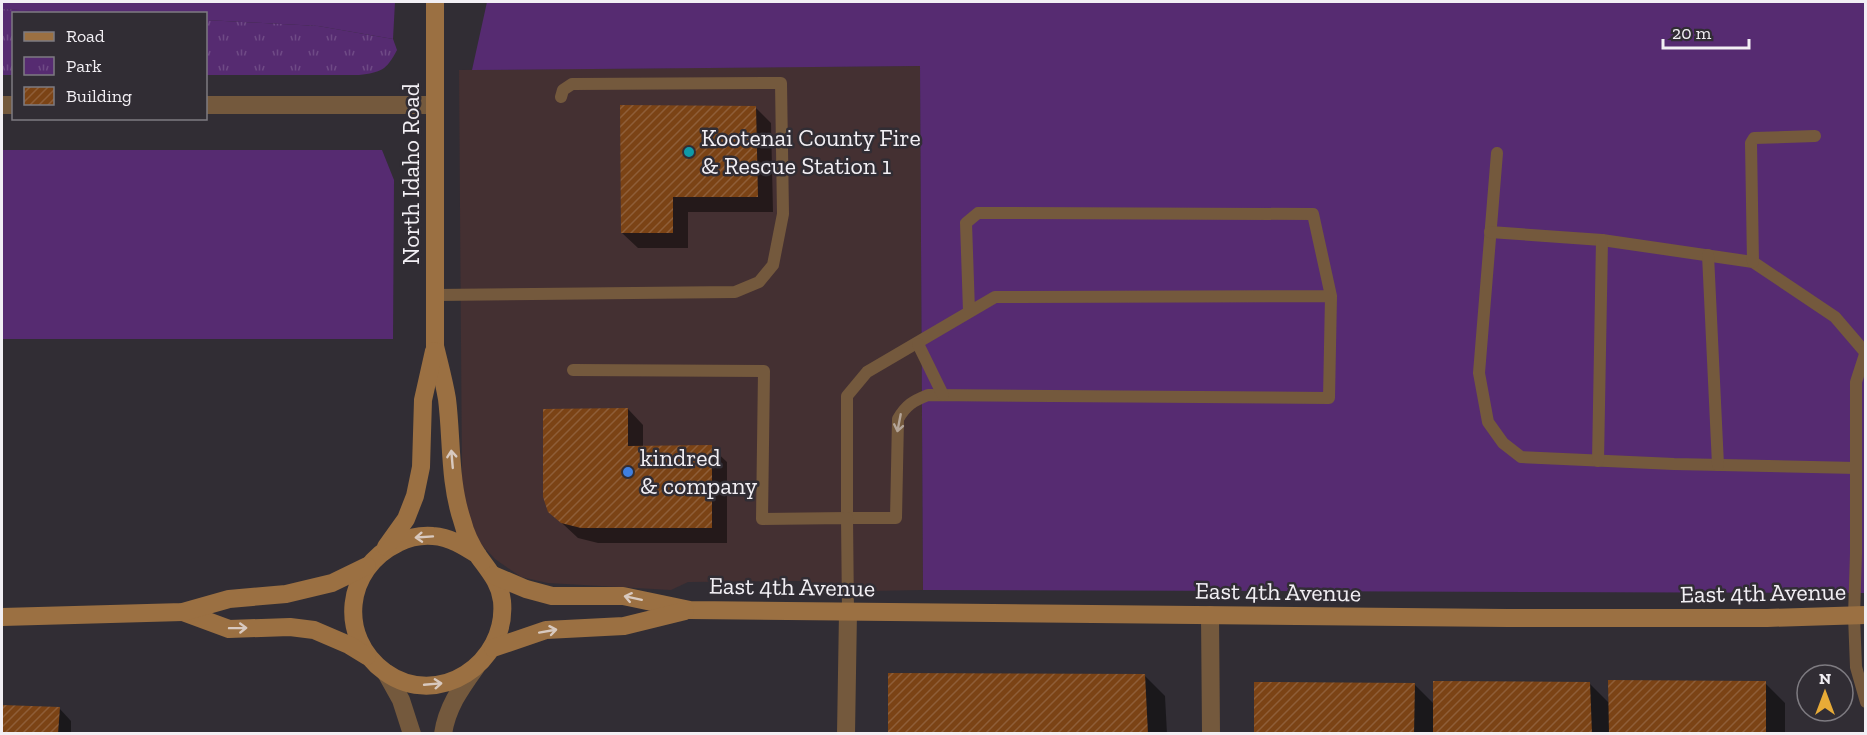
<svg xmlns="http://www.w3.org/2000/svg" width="1867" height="735" font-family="'Zilla Slab',serif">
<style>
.commercial{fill:#443032}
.grass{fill:#562b71}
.park{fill:url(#park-tufts)}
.shadow{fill:#0007}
.building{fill:url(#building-hatch)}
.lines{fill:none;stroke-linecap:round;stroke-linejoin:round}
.lane{stroke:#74593d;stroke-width:12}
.street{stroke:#74593d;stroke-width:18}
.secondary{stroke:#9b7042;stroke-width:18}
.oneway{stroke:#b3a498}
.oneway2{stroke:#d8c9bf}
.culture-dot{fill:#0f9aa8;stroke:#312d34;stroke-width:2}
.shop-dot{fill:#3f7fe0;stroke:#312d34;stroke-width:2}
.labels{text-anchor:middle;stroke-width:5;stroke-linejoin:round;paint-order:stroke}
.poi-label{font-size:24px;fill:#f2eff4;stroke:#312d34;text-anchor:start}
.street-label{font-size:24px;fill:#f2eff4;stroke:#312d34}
</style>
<defs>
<pattern id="park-tufts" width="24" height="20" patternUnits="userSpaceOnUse" patternTransform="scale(1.5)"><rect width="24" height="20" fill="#562b71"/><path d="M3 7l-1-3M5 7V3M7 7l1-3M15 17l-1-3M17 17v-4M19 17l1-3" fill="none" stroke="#6f4a86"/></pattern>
<pattern id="building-hatch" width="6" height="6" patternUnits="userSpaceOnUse" patternTransform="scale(1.5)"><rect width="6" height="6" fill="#7b4315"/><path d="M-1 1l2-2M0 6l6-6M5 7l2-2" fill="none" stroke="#8e5e38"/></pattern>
</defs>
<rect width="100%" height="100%" fill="#312d34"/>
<!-- commercial -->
<path class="commercial" d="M920,66l3,524 -106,2 -16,-11 -113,1 -17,8 -123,-7 -27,-6 -26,-18 -19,-20 -11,-23 -3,-38 -3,-408z"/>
<!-- grass -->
<g class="grass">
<path d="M2,2h393l-2,37 -75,-13 -112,-6v-6h-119l-85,-5z"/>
<path d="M487,2h1378v591l-942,-3 -3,-524 -448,4z"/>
<path d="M2,150h380l12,30 -1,159h-391z"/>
</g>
<!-- park -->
<g class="park">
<path d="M2,9l85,4 -73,1 -1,61h-11z"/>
<path d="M206,20l112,6 75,13 4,11c-11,21 -16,22 -38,25h-153z"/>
</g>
<!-- shadow -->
<g class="shadow">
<path d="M755,107l16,16 2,89h-85v36h-50l-16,-15z"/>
<path d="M628,409l15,16v23l68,-1 16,15v81h-129l-20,-5 -29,-27z"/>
<path d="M1145,676l20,20 2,38h-277z"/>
<path d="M1765,683l20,20v31h-530l159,-50 20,20 156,-20 20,20z"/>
<path d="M2,706l57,2 12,13v13h-69z"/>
</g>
<!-- building -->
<g class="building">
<path d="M620,105l136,1 2,91h-85v36h-52z"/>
<path d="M628,408v38l84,-1v83h-131l-20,-5 -13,-11 -5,-15v-88z"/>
<path d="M888,673l257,1 3,60h-260z"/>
<path d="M1608,680l158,1v53h-157z"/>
<path d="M1433,681l157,1 2,52h-159z"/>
<path d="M1254,682l161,1 -1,51h-160z"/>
<path d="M2,705l58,2 -2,27h-56z"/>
</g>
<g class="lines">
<!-- lane -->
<g class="lane">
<path d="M1497,153l-18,220 9,49 15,21 18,14 153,7 182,4"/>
<path d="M1490,232l112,8 151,22 82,55 30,35"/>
<path d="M1708,255l10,210"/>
<path d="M1753,262l-2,-119 3,-5 61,-2"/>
<path d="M435,295l300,-3 24,-10 14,-17 10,-51 -2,-131 -209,1 -9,6 -2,7"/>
<path d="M969,311l-3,-88 12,-10 335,1 18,82 -336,1 -128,75 -20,24v122h49l2,-99c8,-14 15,-18 30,-24l401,3 2,-102"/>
<path d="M918,344l25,51"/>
<path d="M1866,351l-10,31v171l-2,63 2,51 10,35"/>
<path d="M573,370l191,1 -2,148 85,-1 1,94"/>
<path d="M1598,461l4,-221"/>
</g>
<!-- street -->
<g class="street">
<path d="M2,105h12"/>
<path d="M206,105h229"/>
<path d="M1210,615l1,119"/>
<path d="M386,673l15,27 11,34"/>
<path d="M443,734c4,-27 18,-46 33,-67"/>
<path d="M846,734l2,-122"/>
</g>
<!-- secondary -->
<g class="secondary">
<path d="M435,2v344c4,17 9,35 12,53 5,40 2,82 15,121 3,12 10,27 17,37 10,14 21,26 23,44 6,62 -64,109 -117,71 -48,-35 -40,-104 13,-129 10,-5 23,-8 35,-7 17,1 31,10 45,19"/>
<path d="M386,547l20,-28 9,-23 6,-29 2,-67 11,-49"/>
<path d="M493,575l33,14 26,7h71l67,14 817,8h260l99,-3"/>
<path d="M183,612l46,17 61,-2 24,3 35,15 18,11"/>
<path d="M2,617l181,-5 46,-13 57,-5 46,-11 35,-17"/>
<path d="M493,648l53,-18 78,-4 61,-15"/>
</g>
</g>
<!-- one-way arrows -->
<defs><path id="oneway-shaft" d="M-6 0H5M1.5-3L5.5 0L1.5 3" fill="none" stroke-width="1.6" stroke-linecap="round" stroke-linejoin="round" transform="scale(1.5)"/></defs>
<use class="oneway" href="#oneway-shaft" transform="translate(899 423) rotate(101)"/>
<g class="oneway2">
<use href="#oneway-shaft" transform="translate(452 459) rotate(-95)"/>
<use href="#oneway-shaft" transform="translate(424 537) rotate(176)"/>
<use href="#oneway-shaft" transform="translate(633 598) rotate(-168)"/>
<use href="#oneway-shaft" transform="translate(238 628) rotate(-1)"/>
<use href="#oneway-shaft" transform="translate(548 631) rotate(-10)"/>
<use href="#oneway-shaft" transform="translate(433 684) rotate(-5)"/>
</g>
<!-- markers -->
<circle class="culture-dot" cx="689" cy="152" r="6"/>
<circle class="shop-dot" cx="628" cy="472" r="6"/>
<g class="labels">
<!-- poi labels -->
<g class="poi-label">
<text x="701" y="146">Kootenai County Fire<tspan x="701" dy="28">&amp; Rescue Station 1</tspan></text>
<text x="640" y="466">kindred<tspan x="640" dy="28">&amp; company</tspan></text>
</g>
<!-- street labels -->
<g class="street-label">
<text transform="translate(411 174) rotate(-90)" y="8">North Idaho Road</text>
<text transform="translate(792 587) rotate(1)" y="8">East 4th Avenue</text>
<text transform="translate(1278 592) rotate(1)" y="8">East 4th Avenue</text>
<text transform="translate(1763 593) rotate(-1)" y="8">East 4th Avenue</text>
</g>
</g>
<!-- border -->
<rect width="1867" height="735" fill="none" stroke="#f2eff4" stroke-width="6"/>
<!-- legend -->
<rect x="12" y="12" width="195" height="108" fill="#312d34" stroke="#7e7b81" stroke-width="1.5"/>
<rect x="24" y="32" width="30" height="9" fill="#9b7042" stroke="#7e7b81" stroke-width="1.5"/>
<text x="66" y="42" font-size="18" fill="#f2eff4">Road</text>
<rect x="24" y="57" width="30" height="18" fill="url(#park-tufts)" stroke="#7e7b81" stroke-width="1.5"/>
<text x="66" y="72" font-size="18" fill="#f2eff4">Park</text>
<rect x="24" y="87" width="30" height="18" fill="url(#building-hatch)" stroke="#7e7b81" stroke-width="1.5"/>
<text x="66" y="102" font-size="18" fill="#f2eff4">Building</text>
<!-- north arrow -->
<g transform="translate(1825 693)"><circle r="28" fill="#312d34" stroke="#7e7b81" stroke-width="1.5"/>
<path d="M0-4.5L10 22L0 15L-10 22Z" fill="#e8ab37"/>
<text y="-9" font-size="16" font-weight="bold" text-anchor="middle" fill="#f2eff4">N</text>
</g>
<!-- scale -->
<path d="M1663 39v9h86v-9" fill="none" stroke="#f2eff4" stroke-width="3"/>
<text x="1672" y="39" font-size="18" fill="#f2eff4" stroke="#312d34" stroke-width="4.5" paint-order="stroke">20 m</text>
</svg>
